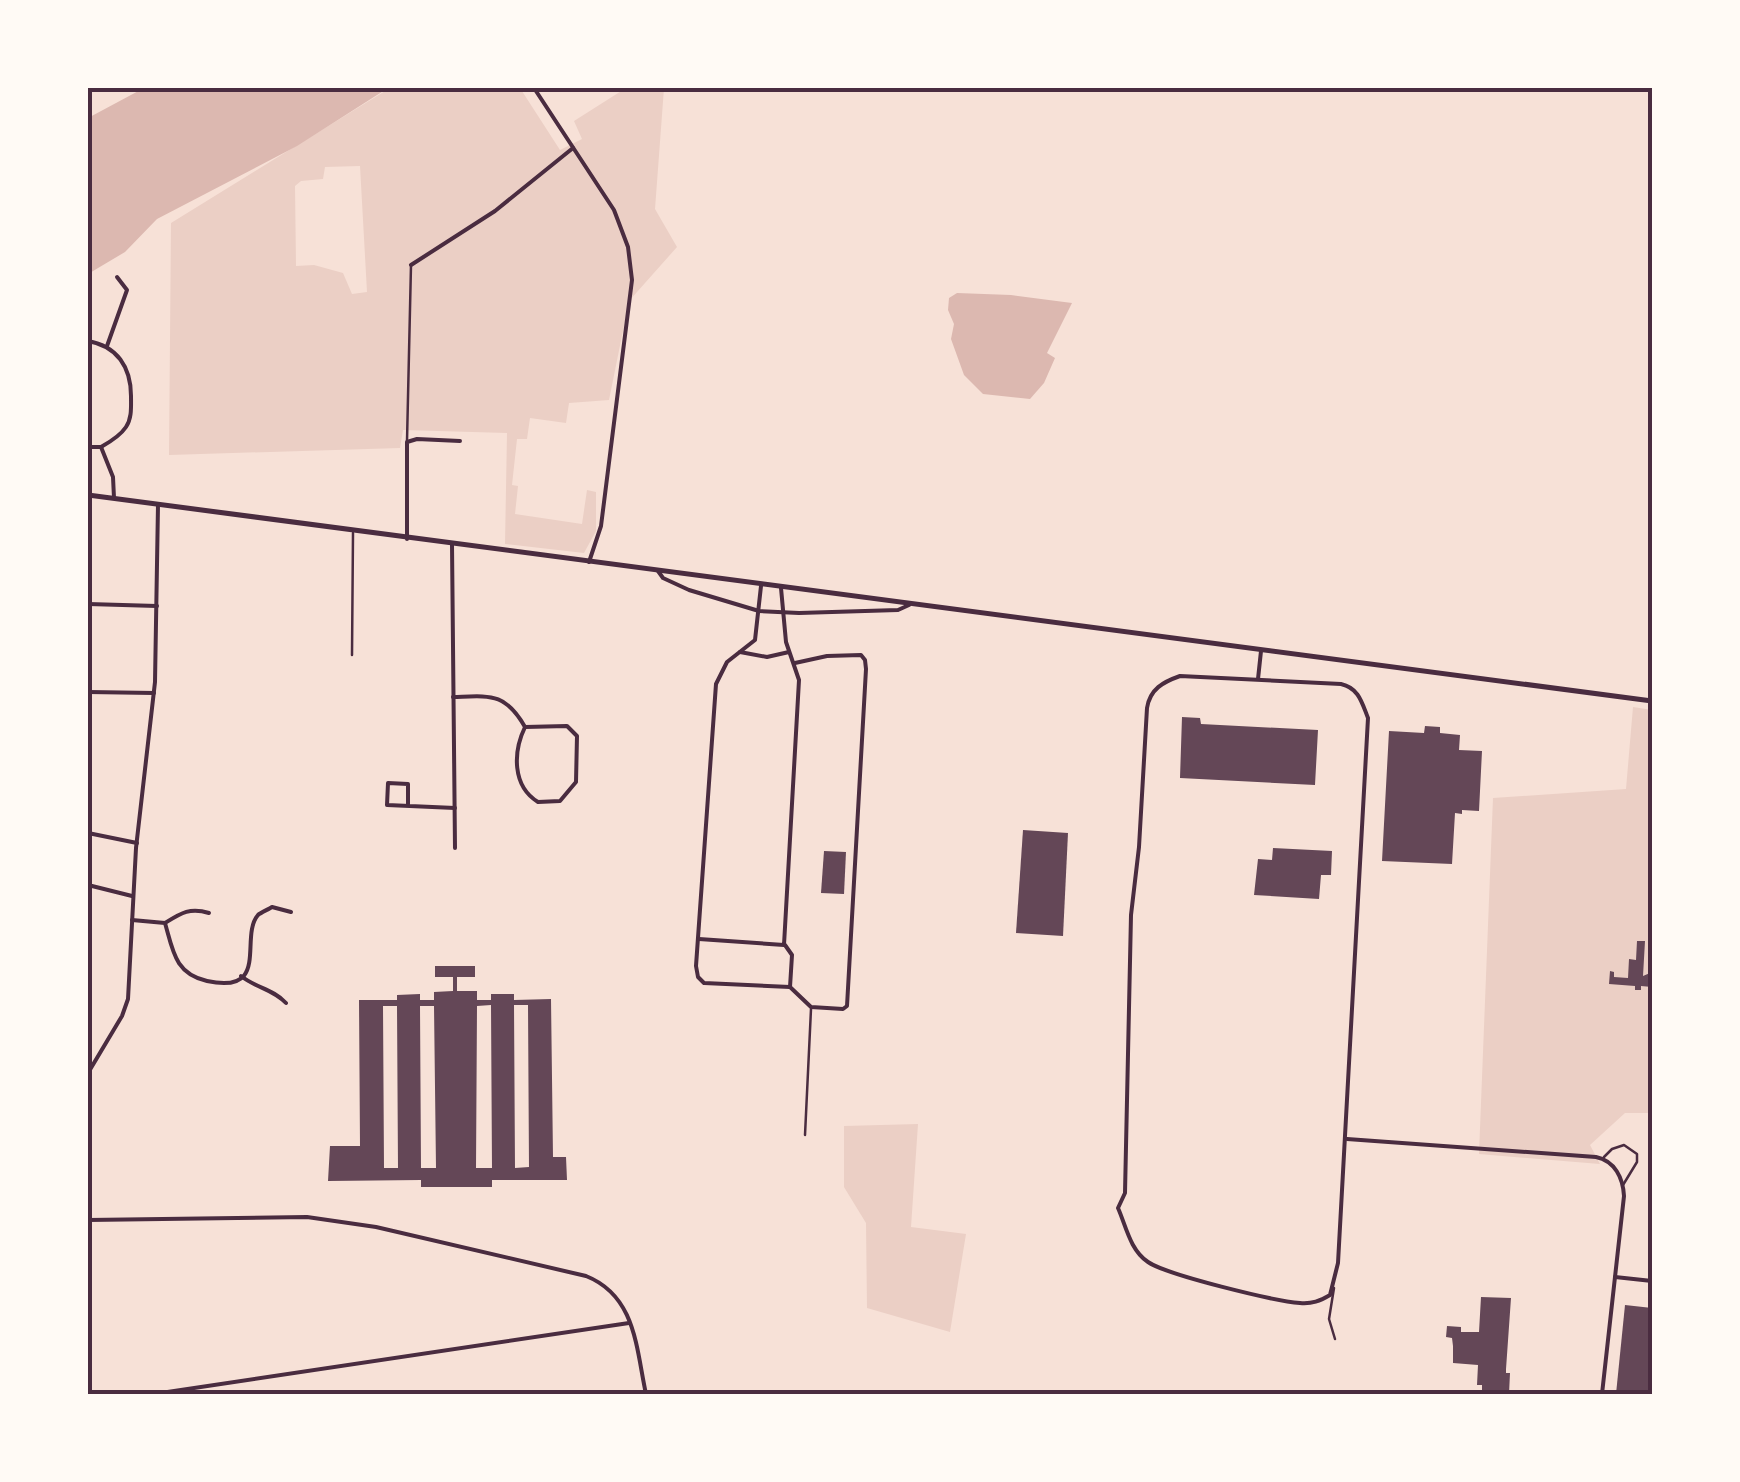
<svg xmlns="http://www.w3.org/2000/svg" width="1740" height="1482" font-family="'Public Sans',sans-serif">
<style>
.green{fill:#ebcfc5;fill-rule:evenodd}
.water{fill:#dcb8b0}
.building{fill:#644757;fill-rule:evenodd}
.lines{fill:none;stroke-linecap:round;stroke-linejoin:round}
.service{stroke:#4a2c40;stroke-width:2.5}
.minor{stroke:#4a2c40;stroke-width:4}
.secondary{stroke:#4a2c40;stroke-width:5}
.neatline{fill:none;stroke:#4a2c40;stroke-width:4}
</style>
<rect width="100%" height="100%" fill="#f7e1d7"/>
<!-- green -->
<g class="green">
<path d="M390,88h130l40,62 22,-11 -8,-18 52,-33h38l-9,121 22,38 -48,54 -20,99 -40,3 -3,20 -36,-5 -3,21h-10l-5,46 6,1 -3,28 67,10 5,-34 9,2v39l-12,22 -79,-9 2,-111 -104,-3 -3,18 -231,7 2,-232zM360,166l7,126 -15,2 -9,-21 -29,-8 -18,1 -1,-80 6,-5 22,-2 2,-12z"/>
<path d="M1633,707l19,3v403h-27l-35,32 10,19 -121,-10 14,-356 133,-9z"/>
<path d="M918,1124l-7,103 55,7 -16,98 -83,-24 -1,-85 -22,-36v-61z"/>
</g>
<!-- water -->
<g class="water">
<path d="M144,88h244l-91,58 -140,73 -32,33 -37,22v-156z"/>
<path d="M957,293l54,2 61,8 -25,50 8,5 -11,25 -14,16 -47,-5 -19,-19 -13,-36 3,-15 -6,-14 1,-12z"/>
</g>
<!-- building -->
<g class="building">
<path d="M1182,717l18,1 1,6 117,6 -3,55 -135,-7z"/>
<path d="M1425,726l15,1v6l20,2 -1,15 23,1 -3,60 -17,-1v4l-7,-1 -3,51 -70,-3 7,-130 35,2z"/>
<path d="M1023,830l45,3 -5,103 -47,-3z"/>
<path d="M1273,848l59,3 -1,24h-10l-2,24 -65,-4 4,-36 14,1z"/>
<path d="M824,851l22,1 -2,42 -23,-1z"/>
<path d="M1637,941h8l-2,35 7,-3 2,14 -11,-1v4h-6v-4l-26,-2 1,-13 4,1v5l14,1 1,-19 7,1z"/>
<path d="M435,966h40v11h-18v14h20v9h14v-6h23v6l37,-1 2,158h13l1,23h-75v7h-71v-7l-93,1 2,-35h30l-1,-146h38v-5l23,-1v6h14v-8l19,-1v-14h-18zM491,1005l1,163h-16l1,-162zM514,1005h14l1,162 -14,1zM383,1006h14l1,162h-14zM420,1006h14l2,162h-15z"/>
<path d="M1481,1297l30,1 -5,71v4h4l-1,21h-27v-9h-5l1,-20 -25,-2v-17l-1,-8 -6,-1 1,-11 14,1v5h18z"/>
<path d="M1625,1305l27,3v86h-36z"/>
</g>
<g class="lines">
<!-- service -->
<g class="service">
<path d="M407,441l4,-176"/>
<path d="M352,655l1,-122"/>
<path d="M805,1135l6,-126"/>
<path d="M1604,1157l8,-8 12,-4 13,9v8l-14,23"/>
<path d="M1334,1288l-5,31 6,20"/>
</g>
<!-- minor -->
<g class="minor">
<path d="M534,88l80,122 14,37 4,33 -31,246 -12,36"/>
<path d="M411,265l84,-54 78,-63"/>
<path d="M88,341c29,5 43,26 43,55 0,11 1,22 -5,31 -6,9 -16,15 -25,20h-13"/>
<path d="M107,346l20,-56 -10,-13"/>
<path d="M101,447l12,30 1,21"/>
<path d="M407,539v-97l10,-3 43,2"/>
<path d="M452,544l3,304"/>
<path d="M658,571l5,7 26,12 70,21 40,2 99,-3 11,-5"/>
<path d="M761,586l-6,54 -28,22 -11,22 -20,282 2,11 6,6 86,4"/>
<path d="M88,604l69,2"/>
<path d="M740,652l27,5 22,-5"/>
<path d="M1180,676l161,8c18,4 21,19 27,34l-30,545 -8,32c-10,6 -18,9 -30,8 -26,-2 -133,-28 -152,-41 -18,-12 -22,-36 -30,-54l7,-15 6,-278 8,-68 8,-139c3,-19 16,-26 33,-32z"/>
<path d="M1258,679l3,-28"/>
<path d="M88,692l66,1"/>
<path d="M453,697c37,-1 52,-5 72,30 -12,25 -13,59 13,75l22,-1 16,-19 1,-46 -10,-10 -42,1"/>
<path d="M408,806v-22l-20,-1 -1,22 68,3"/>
<path d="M88,833l49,10"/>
<path d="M88,885l44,11"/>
<path d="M132,920l33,3c8,28 10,51 42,58 64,14 32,-44 51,-66 2,-2 11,-6 14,-8l19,5"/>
<path d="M165,923c16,-10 25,-16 44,-10"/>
<path d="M699,939l85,6 15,-265 -13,-38 -5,-54"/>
<path d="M785,945l7,10 -2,32"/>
<path d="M241,976c15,12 32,13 45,27"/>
<path d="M790,987l21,20 32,2 4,-3 19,-337 -1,-9 -4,-5 -34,1 -32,7"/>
<path d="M88,1073l34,-57 6,-17 8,-151 19,-166 3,-177"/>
<path d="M1347,1139l249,18c19,4 27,21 28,39l-22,198"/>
<path d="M88,1220l219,-3 69,10 210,49c50,20 50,72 60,118"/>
<path d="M1615,1277l37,4"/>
<path d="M154,1394l475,-71"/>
</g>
<!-- secondary -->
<path class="secondary" d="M88,495l1564,206"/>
</g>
<!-- border -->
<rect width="1740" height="1482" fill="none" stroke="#fffaf5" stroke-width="180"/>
<rect x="90" y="90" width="1560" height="1302" class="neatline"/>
</svg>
